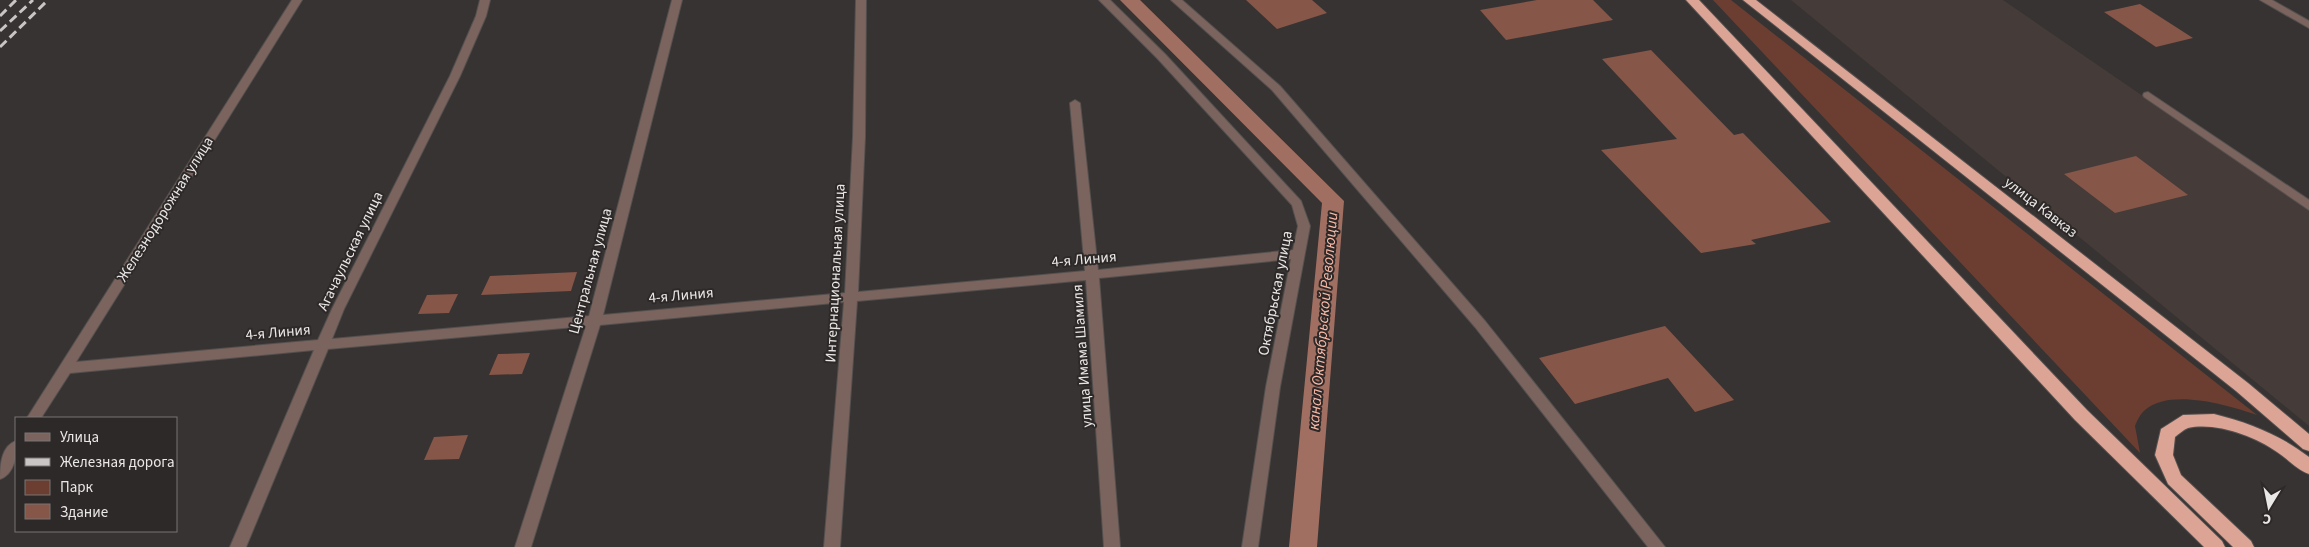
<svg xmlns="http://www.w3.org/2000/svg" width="2309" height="547" font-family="'Source Sans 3',sans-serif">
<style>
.built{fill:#453b38}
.green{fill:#6c3e31}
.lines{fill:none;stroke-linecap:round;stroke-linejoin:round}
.canal{fill:#a16f61;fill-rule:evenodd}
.building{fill:#865648}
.lane-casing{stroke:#54504f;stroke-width:2}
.street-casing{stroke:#54504f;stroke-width:2}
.highway-casing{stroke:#54504f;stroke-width:2}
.lane{fill:#7b645e;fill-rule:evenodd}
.street{fill:#7b645e;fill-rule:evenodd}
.highway{fill:#dba495;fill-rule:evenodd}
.rail{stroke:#c9c5c5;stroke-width:3;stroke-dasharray:9 4.5;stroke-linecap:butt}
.labels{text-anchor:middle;stroke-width:4;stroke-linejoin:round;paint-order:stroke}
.street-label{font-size:15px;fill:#eae7e7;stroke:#2d2928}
.water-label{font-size:16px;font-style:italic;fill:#fabaa8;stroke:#2d2928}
</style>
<rect width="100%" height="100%" fill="#373332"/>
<!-- built -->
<path class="built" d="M1791,0h212l306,210v216z"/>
<!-- green -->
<path class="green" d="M1713,0h18l526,415c-29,-10 -87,-27 -112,-5 -5,4 -8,11 -10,16l5,27z"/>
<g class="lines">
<!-- canal -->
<path class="canal" d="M1120,0h20l204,201 -27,346h-28l33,-344z"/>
</g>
<!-- building -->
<g class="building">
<path d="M1246,0h66l15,13 -50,16z"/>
<path d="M1537,0h56l20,20 -107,20 -26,-30z"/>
<path d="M2140,4l53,34 -37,9 -52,-35z"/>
<path d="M1651,50l83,85 9,-2 88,89 -80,18 5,4 -55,9 -100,-103 76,-11 -75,-80z"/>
<path d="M2136,156l52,39 -73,18 -51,-39z"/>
<path d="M577,272l-6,19 -90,4 9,-19z"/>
<path d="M458,294l-9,19 -31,1 9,-19z"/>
<path d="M1665,326l69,74 -39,12 -27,-34 -93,26 -36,-46z"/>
<path d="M530,353l-8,21 -33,1 9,-21z"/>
<path d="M468,435l-9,24 -35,1 10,-23z"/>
</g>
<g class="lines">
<defs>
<path id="lane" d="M1171,0h11l98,86 205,235 180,226h-17l-173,-220 -203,-237z"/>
<g id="street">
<path d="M292,0h10l-226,362 242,-22 14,-31 118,-233 26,-60 4,-16h10l-4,16 -26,60 -116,233 -12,30 257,-23 83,-316h10l-79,315 242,-22 8,-156 3,-137h10l-1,137 -7,155 227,-21 -15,-168 5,-3 5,3 18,167 195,-20 5,-24 -6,-21 -135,-147 -58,-58h11l55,54 136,147 9,25 -30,161 -22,160h-16l24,-160 25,-128 -192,19 21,269h-16l-18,-267 -229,21 -17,246h-16l20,-245 -244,23 -69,222h-16l71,-221 -258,23 -82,198h-16l84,-197 -244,23 -29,45h-14z"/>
<path d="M2260,0h12l37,21v7z"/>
<path d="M2148,92l161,108v10l-165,-113 -1,-2 1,-2z"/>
<path d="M16,441c1,13 -1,33 -16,38 0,-13 1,-33 16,-38z"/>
</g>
<g id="highway">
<path d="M1686,0h13l388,410 135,131 3,6h-21l-129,-127z"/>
<path d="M1743,0h13l492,383 61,51v17l-6,-2 -67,-58z"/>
<path d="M2214,414c36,9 66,21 95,43v17c-12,-4 -21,-15 -32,-22 -23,-16 -61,-30 -89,-24 -5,2 -9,6 -13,9l-2,18 8,20 70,66 3,6h-21l-65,-63 -13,-29 6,-26 22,-14z"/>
</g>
</defs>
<!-- lane casing -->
<use href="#lane" class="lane-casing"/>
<!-- street casing -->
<use href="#street" class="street-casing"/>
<!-- highway casing -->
<use href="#highway" class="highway-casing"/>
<!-- lane -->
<use href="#lane" class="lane"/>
<!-- street -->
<use href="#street" class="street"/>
<!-- highway -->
<use href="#highway" class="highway"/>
<!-- rail -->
<g class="rail">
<path d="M0,16l16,-16"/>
<path d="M0,31l33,-31"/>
<path d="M0,47l48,-47"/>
</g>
</g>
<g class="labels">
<!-- street labels -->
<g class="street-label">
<text transform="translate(2041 207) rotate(38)" y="5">улица Кавказ</text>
<text transform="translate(165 209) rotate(-58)" y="5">Железнодорожная улица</text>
<text transform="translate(350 251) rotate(-64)" y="5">Агачаульская улица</text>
<text transform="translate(1084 259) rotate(-5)" y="5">4-я Линия</text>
<text transform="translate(590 271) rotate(-75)" y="5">Центральная улица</text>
<text transform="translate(835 273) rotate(-87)" y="5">Интернациональная улица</text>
<text transform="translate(1275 293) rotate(-79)" y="5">Октябрьская улица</text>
<text transform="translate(681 295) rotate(-5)" y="5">4-я Линия</text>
<text transform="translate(278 332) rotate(-5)" y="5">4-я Линия</text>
<text transform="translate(1082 356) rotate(-94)" y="5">улица Имама Шамиля</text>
</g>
<!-- water labels -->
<g class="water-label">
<text transform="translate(1322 321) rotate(-85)" y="6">канал Октябрьской Революции</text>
</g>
</g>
<!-- legend -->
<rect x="15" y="417" width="162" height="115" fill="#2d2928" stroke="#797574"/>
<rect x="25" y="433" width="25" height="8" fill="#7b645e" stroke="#797574"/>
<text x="60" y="442" font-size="15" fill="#eae7e7">Улица</text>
<rect x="25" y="458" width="25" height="8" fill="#c9c5c5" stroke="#797574"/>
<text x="60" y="467" font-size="15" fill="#eae7e7">Железная дорога</text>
<rect x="25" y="480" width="25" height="15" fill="#6c3e31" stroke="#797574"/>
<text x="60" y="492" font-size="15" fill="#eae7e7">Парк</text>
<rect x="25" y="504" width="25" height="15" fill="#865648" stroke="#797574"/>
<text x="60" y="517" font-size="15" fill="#eae7e7">Здание</text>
<!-- north arrow -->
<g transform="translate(2269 507) rotate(190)" stroke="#2d2928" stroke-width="4" paint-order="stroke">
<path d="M0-4L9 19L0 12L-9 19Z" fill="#eae7e7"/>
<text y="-8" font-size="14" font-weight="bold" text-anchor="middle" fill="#eae7e7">С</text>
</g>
</svg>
